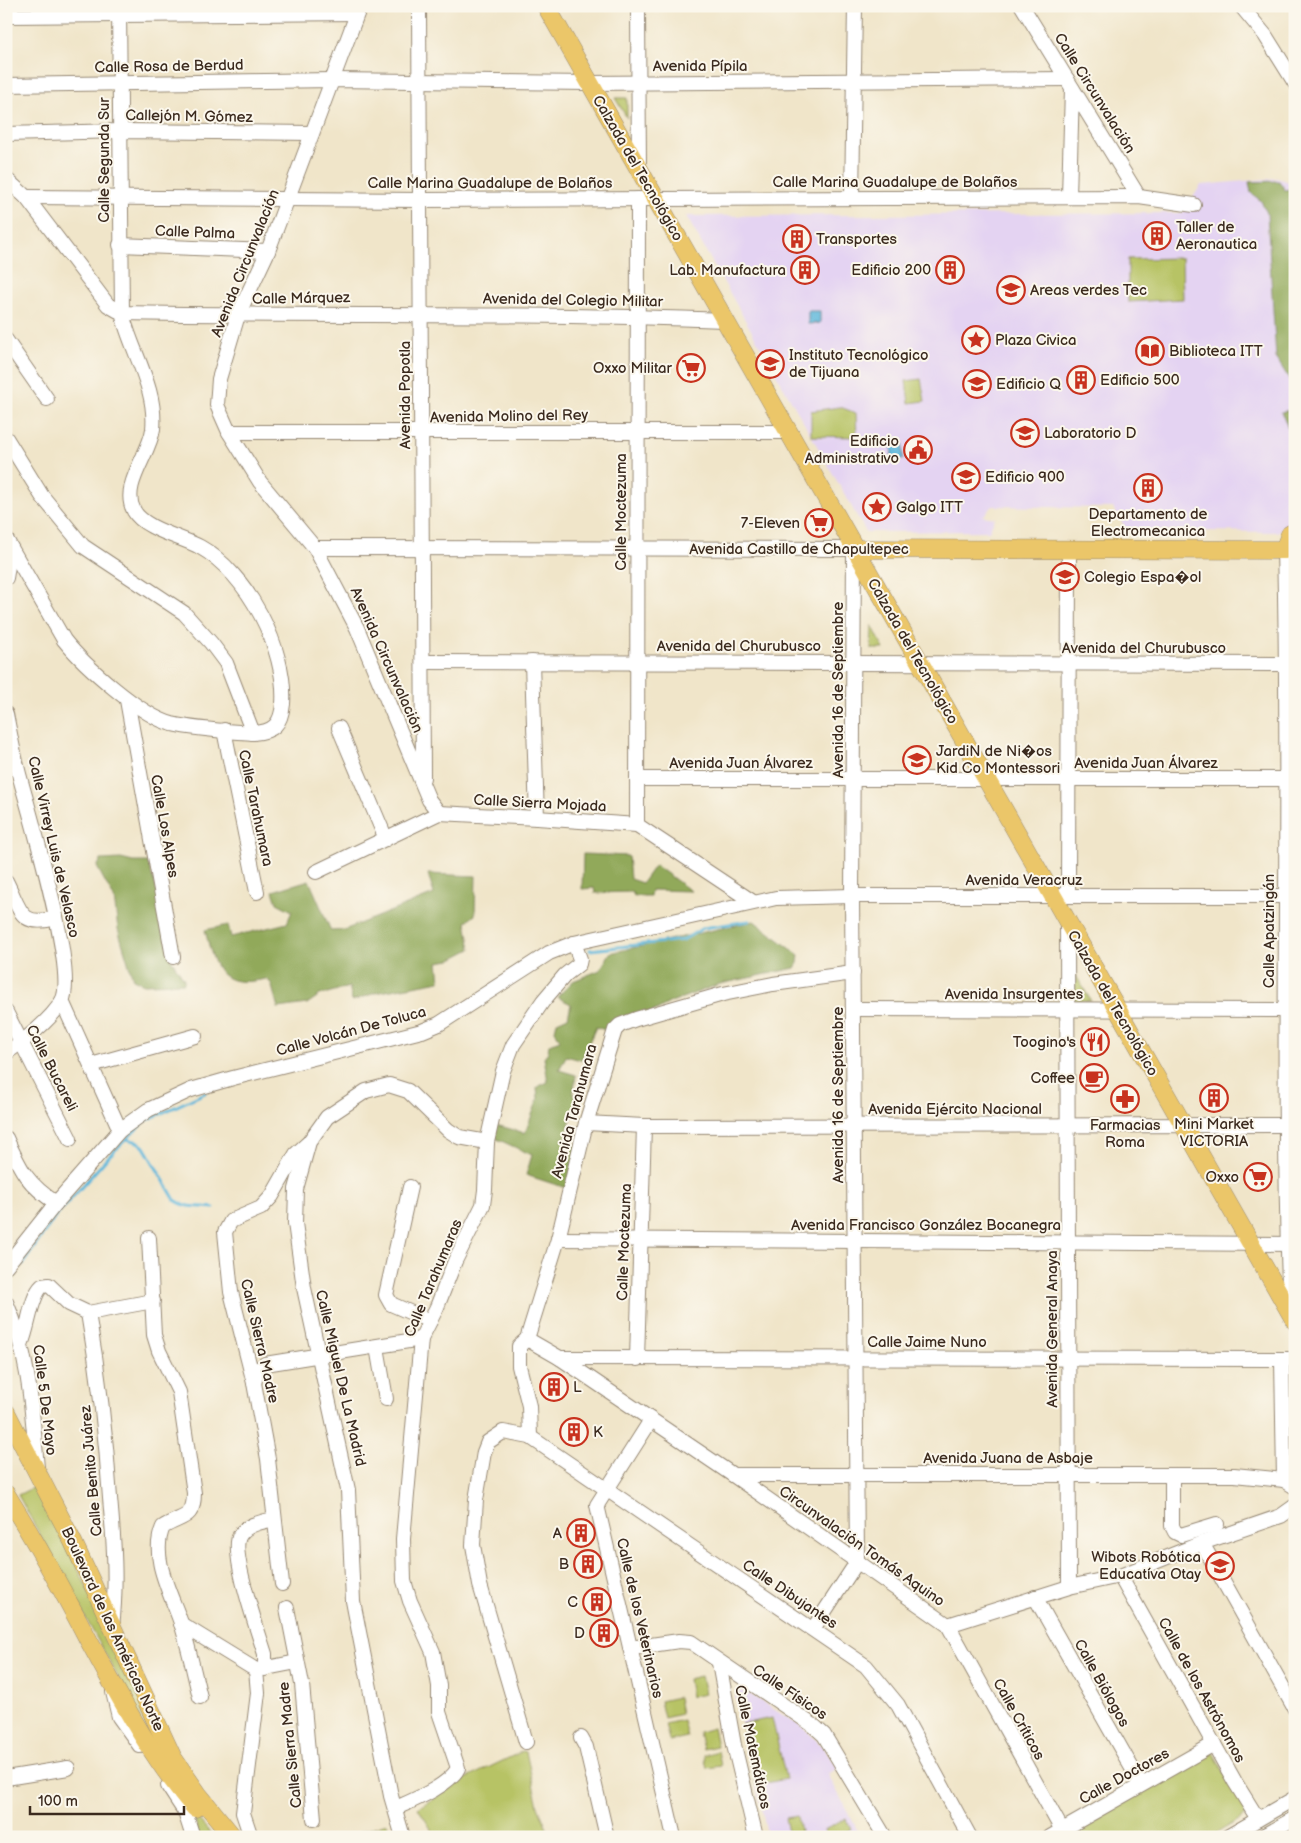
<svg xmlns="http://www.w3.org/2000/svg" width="1301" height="1843" font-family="'Balsamiq Sans',sans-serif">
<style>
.built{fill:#e4d3f2}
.green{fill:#b7c365;stroke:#797642}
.forest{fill:#91a95a;stroke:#666a3c}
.water{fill:#5fb8dc;stroke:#4d717d}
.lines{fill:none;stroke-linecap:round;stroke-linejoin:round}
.stream{stroke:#5fb8dc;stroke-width:3}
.minor-casing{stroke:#968874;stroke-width:16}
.major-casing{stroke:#968874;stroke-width:19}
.minor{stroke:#fff;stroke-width:14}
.major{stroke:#ebc669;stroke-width:18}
.labels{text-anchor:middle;stroke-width:4;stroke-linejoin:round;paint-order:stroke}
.street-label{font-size:15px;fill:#3b2a1e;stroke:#fbf7ec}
.poi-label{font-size:15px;fill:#3b2a1e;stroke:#fbf7ec;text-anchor:start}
</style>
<rect width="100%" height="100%" fill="#fbf7ec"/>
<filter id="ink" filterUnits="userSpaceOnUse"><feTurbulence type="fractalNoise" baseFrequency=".02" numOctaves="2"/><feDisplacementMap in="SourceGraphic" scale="10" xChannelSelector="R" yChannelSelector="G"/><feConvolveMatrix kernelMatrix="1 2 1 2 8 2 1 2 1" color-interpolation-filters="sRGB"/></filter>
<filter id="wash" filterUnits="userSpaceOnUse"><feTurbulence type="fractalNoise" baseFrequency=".0096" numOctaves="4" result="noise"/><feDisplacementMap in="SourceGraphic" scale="20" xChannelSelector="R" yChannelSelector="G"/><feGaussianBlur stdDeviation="1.12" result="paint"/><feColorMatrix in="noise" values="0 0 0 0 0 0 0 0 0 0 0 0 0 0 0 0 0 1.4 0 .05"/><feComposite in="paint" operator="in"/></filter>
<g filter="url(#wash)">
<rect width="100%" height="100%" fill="#f0e5c9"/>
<!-- built -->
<g class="built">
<path d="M1277,178l18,6v337l-18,11 -150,-2 -14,-22 -120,-2 -10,10 12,2 -6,13 -123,1 -180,-316 497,-3 18,-28z"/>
<path d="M739,1691h6l60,38 17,17 16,22 -10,6 33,63h-93l-33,-140z"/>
</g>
<!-- green -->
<g class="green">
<path d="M615,98h12v20z"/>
<path d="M1182,258l1,41 -55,3v-43z"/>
<path d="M921,379l4,22 -16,2 -3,-22z"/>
<path d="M840,407l16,6 1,24 -46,-1v-25z"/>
<path d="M872,625l12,24h-13z"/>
<path d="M1075,974l16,27 -17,-1z"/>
<path d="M38,1485l133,279 -25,-36 -128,-233z"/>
<path d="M701,1676l4,18 -14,3 -3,-18z"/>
<path d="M678,1697l3,17 -17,4 -4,-17z"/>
<path d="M772,1718l14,61 -30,6 -14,-61z"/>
<path d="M683,1720l4,17 -18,4 -4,-17z"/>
<path d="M713,1728l4,18 -14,3 -4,-17z"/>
<path d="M523,1751l3,1 12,54 12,29 6,2h-120l-18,-29 45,-28z"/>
<path d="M718,1751l3,15 -14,2 -3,-13z"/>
<path d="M1212,1751l37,63 -39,23h-146z"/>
<path d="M193,1813l21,24h-15z"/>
<path d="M797,1816l4,21h-12l-4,-19z"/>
<path d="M846,1819l5,10 -15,8h-8l-4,-7z"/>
<path d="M387,1823l4,14h-47z"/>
</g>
<!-- forest -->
<g class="forest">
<path d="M1279,181l6,9 10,-2v200l-19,-30 -9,-145 -6,-12 -10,-8 -2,-11z"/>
<path d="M1295,409v34l-14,-31z"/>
<path d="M583,854l45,2 2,23 12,4 13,-18 36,26 -40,-1 -1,6h-16l-2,-4 -37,1 -1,-5 -12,1z"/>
<path d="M121,859l12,3h15l12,40 11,57 13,20v4l-40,1 -11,-5 -15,-50 -4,-31 -17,-31 4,-7z"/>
<path d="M428,874l48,2 -1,39 -9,7 5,27 -21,11 -12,2 2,19 -65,12 -23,8 -3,-14 -29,8 -13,9 -29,4 -7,-25 -5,-4c-48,10 -51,-10 -61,-49l23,-5 3,12 56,-14 5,-12 -15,-8 -4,-12 36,-11 22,51 13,-1 90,-36z"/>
<path d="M754,921l45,34 -1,8 -3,5 -75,16 -49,18 -57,31 -18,-6 -15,33 -15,-4 -7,14 17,5 -3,21 5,2v12h-4l-10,30 13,6 -11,42 -40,-13 6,-20 -35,-16 -4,-6 3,-8 29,8 13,-34 -1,-12 11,-5 -4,-25 4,-5 1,-8 11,-4 -5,-10 2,-8 11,-5 3,-13 -14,-7 16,-16 27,-11 10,-17z"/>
</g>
<!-- water -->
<g class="water">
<path d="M808,311h12v12l-12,1z"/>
<path d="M891,442h12v18l-11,-1z"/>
</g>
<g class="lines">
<!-- stream -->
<g class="stream">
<path d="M590,950l93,-10 20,-12 46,-7"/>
<path d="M421,1038l16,-4 18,-13"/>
<path d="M127,1139l11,3 6,5 31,53c12,9 25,6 39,8"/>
<path d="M23,1264l32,-47 55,-62 35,-34 60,-28"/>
</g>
</g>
</g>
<g filter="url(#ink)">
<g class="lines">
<defs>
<g id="minor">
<path d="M360,6l-92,245 -30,64 -19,64 -2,26 12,27 31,50 55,66 42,80 72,172 10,13"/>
<path d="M419,6l4,772"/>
<path d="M638,6l1,164"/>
<path d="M1022,6l117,191"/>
<path d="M1241,6l24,29 30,48"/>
<path d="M6,16l351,-3"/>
<path d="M6,85l327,-5 256,3 478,-4"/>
<path d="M6,134l114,-3 192,2"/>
<path d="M6,179l20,18 82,108 14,8c201,4 402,-1 602,7"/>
<path d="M26,197l396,3 717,-3 55,8"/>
<path d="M1069,197l3,-109"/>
<path d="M852,198l3,-192"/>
<path d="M120,245l148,6"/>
<path d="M6,340l41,59"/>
<path d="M229,432h559"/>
<path d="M6,438l36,58 41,50 101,67 27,30 15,20 27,70"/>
<path d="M6,539l58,101c20,25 77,76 108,84 26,6 54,7 81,9 21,-1 28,-9 30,-29 4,-55 -36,-131 -83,-157 -19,-10 -56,-18 -66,-36 -14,-25 16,-57 19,-82 4,-41 -22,-78 -31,-116l-3,-307"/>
<path d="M315,548l539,1 -2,347 5,666 -44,67"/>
<path d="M6,578l5,-30"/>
<path d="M424,662l871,2"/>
<path d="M532,662l5,156"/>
<path d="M127,700l46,257"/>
<path d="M6,714c4,20 8,41 13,60 10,38 59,199 43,227 -10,18 -39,41 -56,52"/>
<path d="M339,728l47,111"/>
<path d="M224,730l33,162"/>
<path d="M637,779h657"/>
<path d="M637,825l1,-626"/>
<path d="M316,872l123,-59 98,5 100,7 116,77"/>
<path d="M6,881c15,29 13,47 50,37"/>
<path d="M1068,896l1,-345"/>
<path d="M1067,921l2,666"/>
<path d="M62,1001l58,129"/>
<path d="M854,1009l441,1"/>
<path d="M6,1012l64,127"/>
<path d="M91,1065l104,-29"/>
<path d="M586,1123l58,3 651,-1"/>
<path d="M6,1138c15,32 20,45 50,65"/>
<path d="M410,1187l-24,108 5,9 39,17"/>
<path d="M149,1238l5,97 5,16 20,41 15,101c0,27 -12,22 -31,34 -14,31 10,70 19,99 7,23 12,47 18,71"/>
<path d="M558,1239l737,5"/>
<path d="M6,1266l50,-63 64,-73 28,-20 43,-20 42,-12 189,-47 17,-7 110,-71 25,-10 202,-45 76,-2h443"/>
<path d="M6,1302c24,54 26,109 31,166"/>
<path d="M1290,1311c-10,-253 1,-507 -6,-761l11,1"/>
<path d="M88,1313c11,62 18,123 22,185 4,44 7,86 2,129"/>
<path d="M527,1339l33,19 173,117 215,150 114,205"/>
<path d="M22,1342c7,-17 9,-46 20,-56l7,-1 20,19 19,9 65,-12"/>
<path d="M377,1347l9,52"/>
<path d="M560,1358l735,1"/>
<path d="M637,1359l7,-233"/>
<path d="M1282,1359l2,121 11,7"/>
<path d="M254,1383l4,-13 7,-6 156,-25"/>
<path d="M651,1420l-54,85 77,332"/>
<path d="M530,1437l-1,-31 -10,-40v-20l8,-7 31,-100 28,-116 29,-93 5,-5 16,-6 87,-25 50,-10 80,-11"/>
<path d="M733,1475h501l50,5"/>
<path d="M1172,1475v51l3,6 6,3 36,-11"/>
<path d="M1202,1543l93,166"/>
<path d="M1120,1576l115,206 23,37"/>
<path d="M282,1584l-14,-125 -14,-76 -23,-91 -6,-60 6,-11 30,-13 11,-12 24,-42 11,-10"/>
<path d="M1035,1597l106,187"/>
<path d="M287,1608l15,76 12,135"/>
<path d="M181,1624l75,46 41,-8"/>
<path d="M948,1625l121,-38 51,-11 82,-33 79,-27 14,-10"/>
<path d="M630,1648l49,-7 12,1 123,84 10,9 61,102"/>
<path d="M719,1663l15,82 22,92"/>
<path d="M265,1669v-15c-6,-20 -36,-103 -25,-119 7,-11 22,-13 34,-16"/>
<path d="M113,1692l6,25 21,29"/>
<path d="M581,1738l5,9 21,90"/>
<path d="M526,1742l-46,-157 -7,-40 3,-45 8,-48 4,-10 15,-10 27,5 336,229 32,39 72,132"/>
<path d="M6,1778l62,-10"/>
<path d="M168,1786l17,26 8,25"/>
<path d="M396,1808c18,-8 54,-23 62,-40l-19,-56v-26l-6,-34 -23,-51 -6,-20 -1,-42 18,-200 16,-32 18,-46 28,-56 2,-15 2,-48 16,-71 10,-26 30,-44 22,-26 14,-11 1,-5 -6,-16"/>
<path d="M251,1837l-8,-24 15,-120 -2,-23"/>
<path d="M403,1837l-12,-41 -38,-195 -5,-111 -44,-202 -9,-65 1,-34 13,-47 18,-25 39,-26 23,-6 19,6 40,39 11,7 28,5"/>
<path d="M1050,1837l164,-93"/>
<path d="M1227,1837l68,-39"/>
<path d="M1261,1837l34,-19"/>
</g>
<g id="major">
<path d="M546,6l749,1315"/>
<path d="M854,549l430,1 6,-16 5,-2"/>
<path d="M6,1412l67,130 100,216 25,36 35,43"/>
<path d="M6,1494c30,48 57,97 83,147 32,58 62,117 106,167"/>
</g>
</defs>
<!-- minor casing -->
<use href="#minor" class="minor-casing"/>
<!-- major casing -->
<use href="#major" class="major-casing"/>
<!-- minor -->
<use href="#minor" class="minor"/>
<!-- major -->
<use href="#major" class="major"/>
</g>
</g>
<!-- icons -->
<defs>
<symbol id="building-ring" viewBox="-11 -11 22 22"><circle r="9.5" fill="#fbf7ec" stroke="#c8321e" stroke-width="1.5"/><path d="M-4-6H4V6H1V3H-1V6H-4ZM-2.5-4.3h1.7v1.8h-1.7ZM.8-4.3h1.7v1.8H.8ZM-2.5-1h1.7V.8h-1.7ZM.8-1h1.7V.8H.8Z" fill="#c8321e"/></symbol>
<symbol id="university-ring" viewBox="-11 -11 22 22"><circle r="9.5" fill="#fbf7ec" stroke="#c8321e" stroke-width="1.5"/><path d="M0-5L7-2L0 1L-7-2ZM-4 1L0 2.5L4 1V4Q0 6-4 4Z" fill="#c8321e"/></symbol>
<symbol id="sight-ring" viewBox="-11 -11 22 22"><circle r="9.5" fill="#fbf7ec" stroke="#c8321e" stroke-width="1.5"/><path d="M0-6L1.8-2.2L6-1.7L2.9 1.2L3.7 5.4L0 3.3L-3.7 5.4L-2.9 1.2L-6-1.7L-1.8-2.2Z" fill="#c8321e"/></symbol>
<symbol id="library-ring" viewBox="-11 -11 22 22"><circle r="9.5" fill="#fbf7ec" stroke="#c8321e" stroke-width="1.5"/><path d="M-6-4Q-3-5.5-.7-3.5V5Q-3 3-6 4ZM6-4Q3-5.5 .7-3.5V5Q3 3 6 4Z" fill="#c8321e"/></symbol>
<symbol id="supermarket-ring" viewBox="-11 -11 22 22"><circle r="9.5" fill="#fbf7ec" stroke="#c8321e" stroke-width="1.5"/><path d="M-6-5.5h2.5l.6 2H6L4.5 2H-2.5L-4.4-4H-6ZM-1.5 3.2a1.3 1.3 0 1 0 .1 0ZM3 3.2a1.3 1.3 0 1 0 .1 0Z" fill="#c8321e"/></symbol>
<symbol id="civic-ring" viewBox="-11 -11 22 22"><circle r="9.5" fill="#fbf7ec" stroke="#c8321e" stroke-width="1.5"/><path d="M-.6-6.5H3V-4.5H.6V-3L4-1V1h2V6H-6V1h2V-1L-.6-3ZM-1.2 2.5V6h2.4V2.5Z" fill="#c8321e"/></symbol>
<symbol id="school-ring" viewBox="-11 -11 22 22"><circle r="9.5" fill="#fbf7ec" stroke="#c8321e" stroke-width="1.5"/><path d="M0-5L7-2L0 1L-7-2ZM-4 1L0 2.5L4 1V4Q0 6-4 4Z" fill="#c8321e"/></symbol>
<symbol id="restaurant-ring" viewBox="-11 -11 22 22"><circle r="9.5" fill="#fbf7ec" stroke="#c8321e" stroke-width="1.5"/><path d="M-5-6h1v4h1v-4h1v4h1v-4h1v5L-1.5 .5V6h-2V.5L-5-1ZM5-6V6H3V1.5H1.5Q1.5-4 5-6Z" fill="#c8321e"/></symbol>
<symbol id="cafe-ring" viewBox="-11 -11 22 22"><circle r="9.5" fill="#fbf7ec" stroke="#c8321e" stroke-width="1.5"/><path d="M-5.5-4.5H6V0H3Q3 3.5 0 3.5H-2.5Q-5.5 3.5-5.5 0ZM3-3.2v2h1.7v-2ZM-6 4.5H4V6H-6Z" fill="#c8321e"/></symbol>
<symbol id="pharmacy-ring" viewBox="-11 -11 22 22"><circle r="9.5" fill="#fbf7ec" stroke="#c8321e" stroke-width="1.5"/><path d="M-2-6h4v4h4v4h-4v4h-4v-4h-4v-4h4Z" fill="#c8321e"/></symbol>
</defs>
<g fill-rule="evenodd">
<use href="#building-ring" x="1141" y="220" width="32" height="32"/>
<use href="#building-ring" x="781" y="223" width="32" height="32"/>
<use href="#building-ring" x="789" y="254" width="32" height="32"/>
<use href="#building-ring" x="934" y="254" width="32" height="32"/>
<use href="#university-ring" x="995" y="274" width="32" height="32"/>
<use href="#sight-ring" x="960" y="324" width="32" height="32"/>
<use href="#library-ring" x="1134" y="335" width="32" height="32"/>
<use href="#university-ring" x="754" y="348" width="32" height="32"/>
<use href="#supermarket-ring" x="675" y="352" width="32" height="32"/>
<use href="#building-ring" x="1065" y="364" width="32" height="32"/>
<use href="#university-ring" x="961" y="368" width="32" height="32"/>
<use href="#university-ring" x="1009" y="417" width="32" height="32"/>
<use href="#civic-ring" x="902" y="434" width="32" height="32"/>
<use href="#university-ring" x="950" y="461" width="32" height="32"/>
<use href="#building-ring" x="1132" y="472" width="32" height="32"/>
<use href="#sight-ring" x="861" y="491" width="32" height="32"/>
<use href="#supermarket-ring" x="803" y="507" width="32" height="32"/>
<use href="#school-ring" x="1049" y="561" width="32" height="32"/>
<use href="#school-ring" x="901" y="744" width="32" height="32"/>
<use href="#restaurant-ring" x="1079" y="1026" width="32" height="32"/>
<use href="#cafe-ring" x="1078" y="1062" width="32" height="32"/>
<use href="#building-ring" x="1198" y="1082" width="32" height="32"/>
<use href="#pharmacy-ring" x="1109" y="1083" width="32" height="32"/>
<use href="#supermarket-ring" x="1242" y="1161" width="32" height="32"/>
<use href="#building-ring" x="538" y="1371" width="32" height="32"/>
<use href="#building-ring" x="558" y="1416" width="32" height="32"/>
<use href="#building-ring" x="565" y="1517" width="32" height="32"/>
<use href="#building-ring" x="572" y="1548" width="32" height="32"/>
<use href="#school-ring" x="1204" y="1550" width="32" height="32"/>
<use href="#building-ring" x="581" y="1586" width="32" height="32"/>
<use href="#building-ring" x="588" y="1617" width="32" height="32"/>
</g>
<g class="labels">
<!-- street labels -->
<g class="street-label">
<text transform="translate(169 66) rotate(-1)" y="5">Calle Rosa de Berdud</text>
<text x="700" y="71">Avenida Pípila</text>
<text transform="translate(1095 93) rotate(58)" y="5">Calle Circunvalación</text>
<text transform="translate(189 116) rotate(1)" y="5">Callejón M. Gómez</text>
<text transform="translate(104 160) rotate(-90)" y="5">Calle Segunda Sur</text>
<text transform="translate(638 168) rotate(60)" y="5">Calzada del Tecnológico</text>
<text x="895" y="187">Calle Marina Guadalupe de Bolaños</text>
<text x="490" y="188">Calle Marina Guadalupe de Bolaños</text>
<text transform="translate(195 232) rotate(2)" y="5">Calle Palma</text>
<text transform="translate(245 263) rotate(-68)" y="5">Avenida Circunvalación</text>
<text transform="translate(301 298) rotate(-1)" y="5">Calle Márquez</text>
<text transform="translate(573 300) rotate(1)" y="5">Avenida del Colegio Militar</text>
<text transform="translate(405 395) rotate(-90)" y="5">Avenida Popotla</text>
<text transform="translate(509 416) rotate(-1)" y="5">Avenida Molino del Rey</text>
<text transform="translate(621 512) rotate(-90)" y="5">Calle Moctezuma</text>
<text x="799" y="554">Avenida Castillo de Chapultepec</text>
<text x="739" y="651">Avenida del Churubusco</text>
<text x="1144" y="653">Avenida del Churubusco</text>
<text transform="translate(913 651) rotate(60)" y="5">Calzada del Tecnológico</text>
<text transform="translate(387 660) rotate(66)" y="5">Avenida Circunvalación</text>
<text transform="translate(838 690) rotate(-90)" y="5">Avenida 16 de Septiembre</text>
<text x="741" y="768">Avenida Juan Álvarez</text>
<text x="1146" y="768">Avenida Juan Álvarez</text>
<text transform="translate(540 803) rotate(3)" y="5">Calle Sierra Mojada</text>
<text transform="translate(256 808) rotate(78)" y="5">Calle Tarahumara</text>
<text transform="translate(165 826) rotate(80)" y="5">Calle Los Alpes</text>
<text transform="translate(54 847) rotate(77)" y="5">Calle Virrey Luis de Velasco</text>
<text x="1024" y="885">Avenida Veracruz</text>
<text transform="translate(1269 931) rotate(-90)" y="5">Calle Apatzingán</text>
<text x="1014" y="999">Avenida Insurgentes</text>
<text transform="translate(1113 1003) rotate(60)" y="5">Calzada del Tecnológico</text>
<text transform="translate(351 1031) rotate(-15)" y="5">Calle Volcán De Toluca</text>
<text transform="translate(52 1068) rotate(63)" y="5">Calle Bucareli</text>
<text transform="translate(838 1095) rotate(-90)" y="5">Avenida 16 de Septiembre</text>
<text x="955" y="1114">Avenida Ejército Nacional</text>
<text transform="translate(574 1111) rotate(-75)" y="5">Avenida Tarahumara</text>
<text x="926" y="1230">Avenida Francisco González Bocanegra</text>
<text transform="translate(624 1242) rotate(-88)" y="5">Calle Moctezuma</text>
<text transform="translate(433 1278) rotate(-67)" y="5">Calle Tarahumaras</text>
<text transform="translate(1052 1329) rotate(-90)" y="5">Avenida General Anaya</text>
<text transform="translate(260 1341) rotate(77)" y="5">Calle Sierra Madre</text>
<text x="927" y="1347">Calle Jaime Nuno</text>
<text transform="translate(341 1378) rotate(77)" y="5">Calle Miguel De La Madrid</text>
<text transform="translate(45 1400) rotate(83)" y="5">Calle 5 De Mayo</text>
<text x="1008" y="1463">Avenida Juana de Asbaje</text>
<text transform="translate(91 1471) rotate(-95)" y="5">Calle Benito Juárez</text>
<text transform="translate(862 1546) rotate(35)" y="5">Circunvalación Tomás Aquino</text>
<text transform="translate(790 1594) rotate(34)" y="5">Calle Dibujantes</text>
<text transform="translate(640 1618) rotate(77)" y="5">Calle de los Veterinarios</text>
<text transform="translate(113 1629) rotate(65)" y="5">Boulevard de las Américas Norte</text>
<text transform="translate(1102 1683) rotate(61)" y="5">Calle Biólogos</text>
<text transform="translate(1202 1690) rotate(61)" y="5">Calle de los Astrónomos</text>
<text transform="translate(790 1692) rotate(34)" y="5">Calle Físicos</text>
<text transform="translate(1019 1719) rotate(61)" y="5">Calle Críticos</text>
<text transform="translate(290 1745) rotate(-96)" y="5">Calle Sierra Madre</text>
<text transform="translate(753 1747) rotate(78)" y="5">Calle Matemáticos</text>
<text transform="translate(1124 1776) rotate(-29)" y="5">Calle Doctores</text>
</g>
<!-- poi labels -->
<g class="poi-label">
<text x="1176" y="232">Taller de<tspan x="1176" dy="17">Aeronautica</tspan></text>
<text x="816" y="244">Transportes</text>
<text x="786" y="275" text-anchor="end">Lab. Manufactura</text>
<text x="931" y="275" text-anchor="end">Edificio 200</text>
<text x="1030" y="295">Areas verdes Tec</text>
<text x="995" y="345">Plaza Civica</text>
<text x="1169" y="356">Biblioteca ITT</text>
<text x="789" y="360">Instituto Tecnológico<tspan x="789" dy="17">de Tijuana</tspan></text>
<text x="672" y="373" text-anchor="end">Oxxo Militar</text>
<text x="1100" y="385">Edificio 500</text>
<text x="996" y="389">Edificio Q</text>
<text x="1044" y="438">Laboratorio D</text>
<text x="899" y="446" text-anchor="end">Edificio<tspan x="899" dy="17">Administrativo</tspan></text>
<text x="985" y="482">Edificio 900</text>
<text x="896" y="512">Galgo ITT</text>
<text x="1148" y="519" text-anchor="middle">Departamento de<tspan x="1148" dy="17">Electromecanica</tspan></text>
<text x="800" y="528" text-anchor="end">7-Eleven</text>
<text x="1084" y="582">Colegio Espa�ol</text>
<text x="936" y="756">JardiN de Ni�os<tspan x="936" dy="17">Kid Co Montessori</tspan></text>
<text x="1076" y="1047" text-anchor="end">Toogino's</text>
<text x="1075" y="1083" text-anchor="end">Coffee</text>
<text x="1214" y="1129" text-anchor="middle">Mini Market<tspan x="1214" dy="17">VICTORIA</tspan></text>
<text x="1125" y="1130" text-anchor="middle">Farmacias<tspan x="1125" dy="17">Roma</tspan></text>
<text x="1239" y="1182" text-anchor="end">Oxxo</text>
<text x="573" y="1392">L</text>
<text x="593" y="1437">K</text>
<text x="562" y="1538" text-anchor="end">A</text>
<text x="1201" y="1562" text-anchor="end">Wibots Robótica<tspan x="1201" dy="17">Educatíva Otay</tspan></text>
<text x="569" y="1569" text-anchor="end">B</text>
<text x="578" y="1607" text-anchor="end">C</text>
<text x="585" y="1638" text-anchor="end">D</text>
</g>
</g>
<!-- margin -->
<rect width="1301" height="1843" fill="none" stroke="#fbf7ec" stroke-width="25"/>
<!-- scale -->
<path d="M30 1806v8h154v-8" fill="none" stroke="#3b2a1e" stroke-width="2.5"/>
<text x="38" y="1806" font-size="15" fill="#3b2a1e" stroke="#fbf7ec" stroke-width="4" paint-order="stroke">100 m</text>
</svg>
